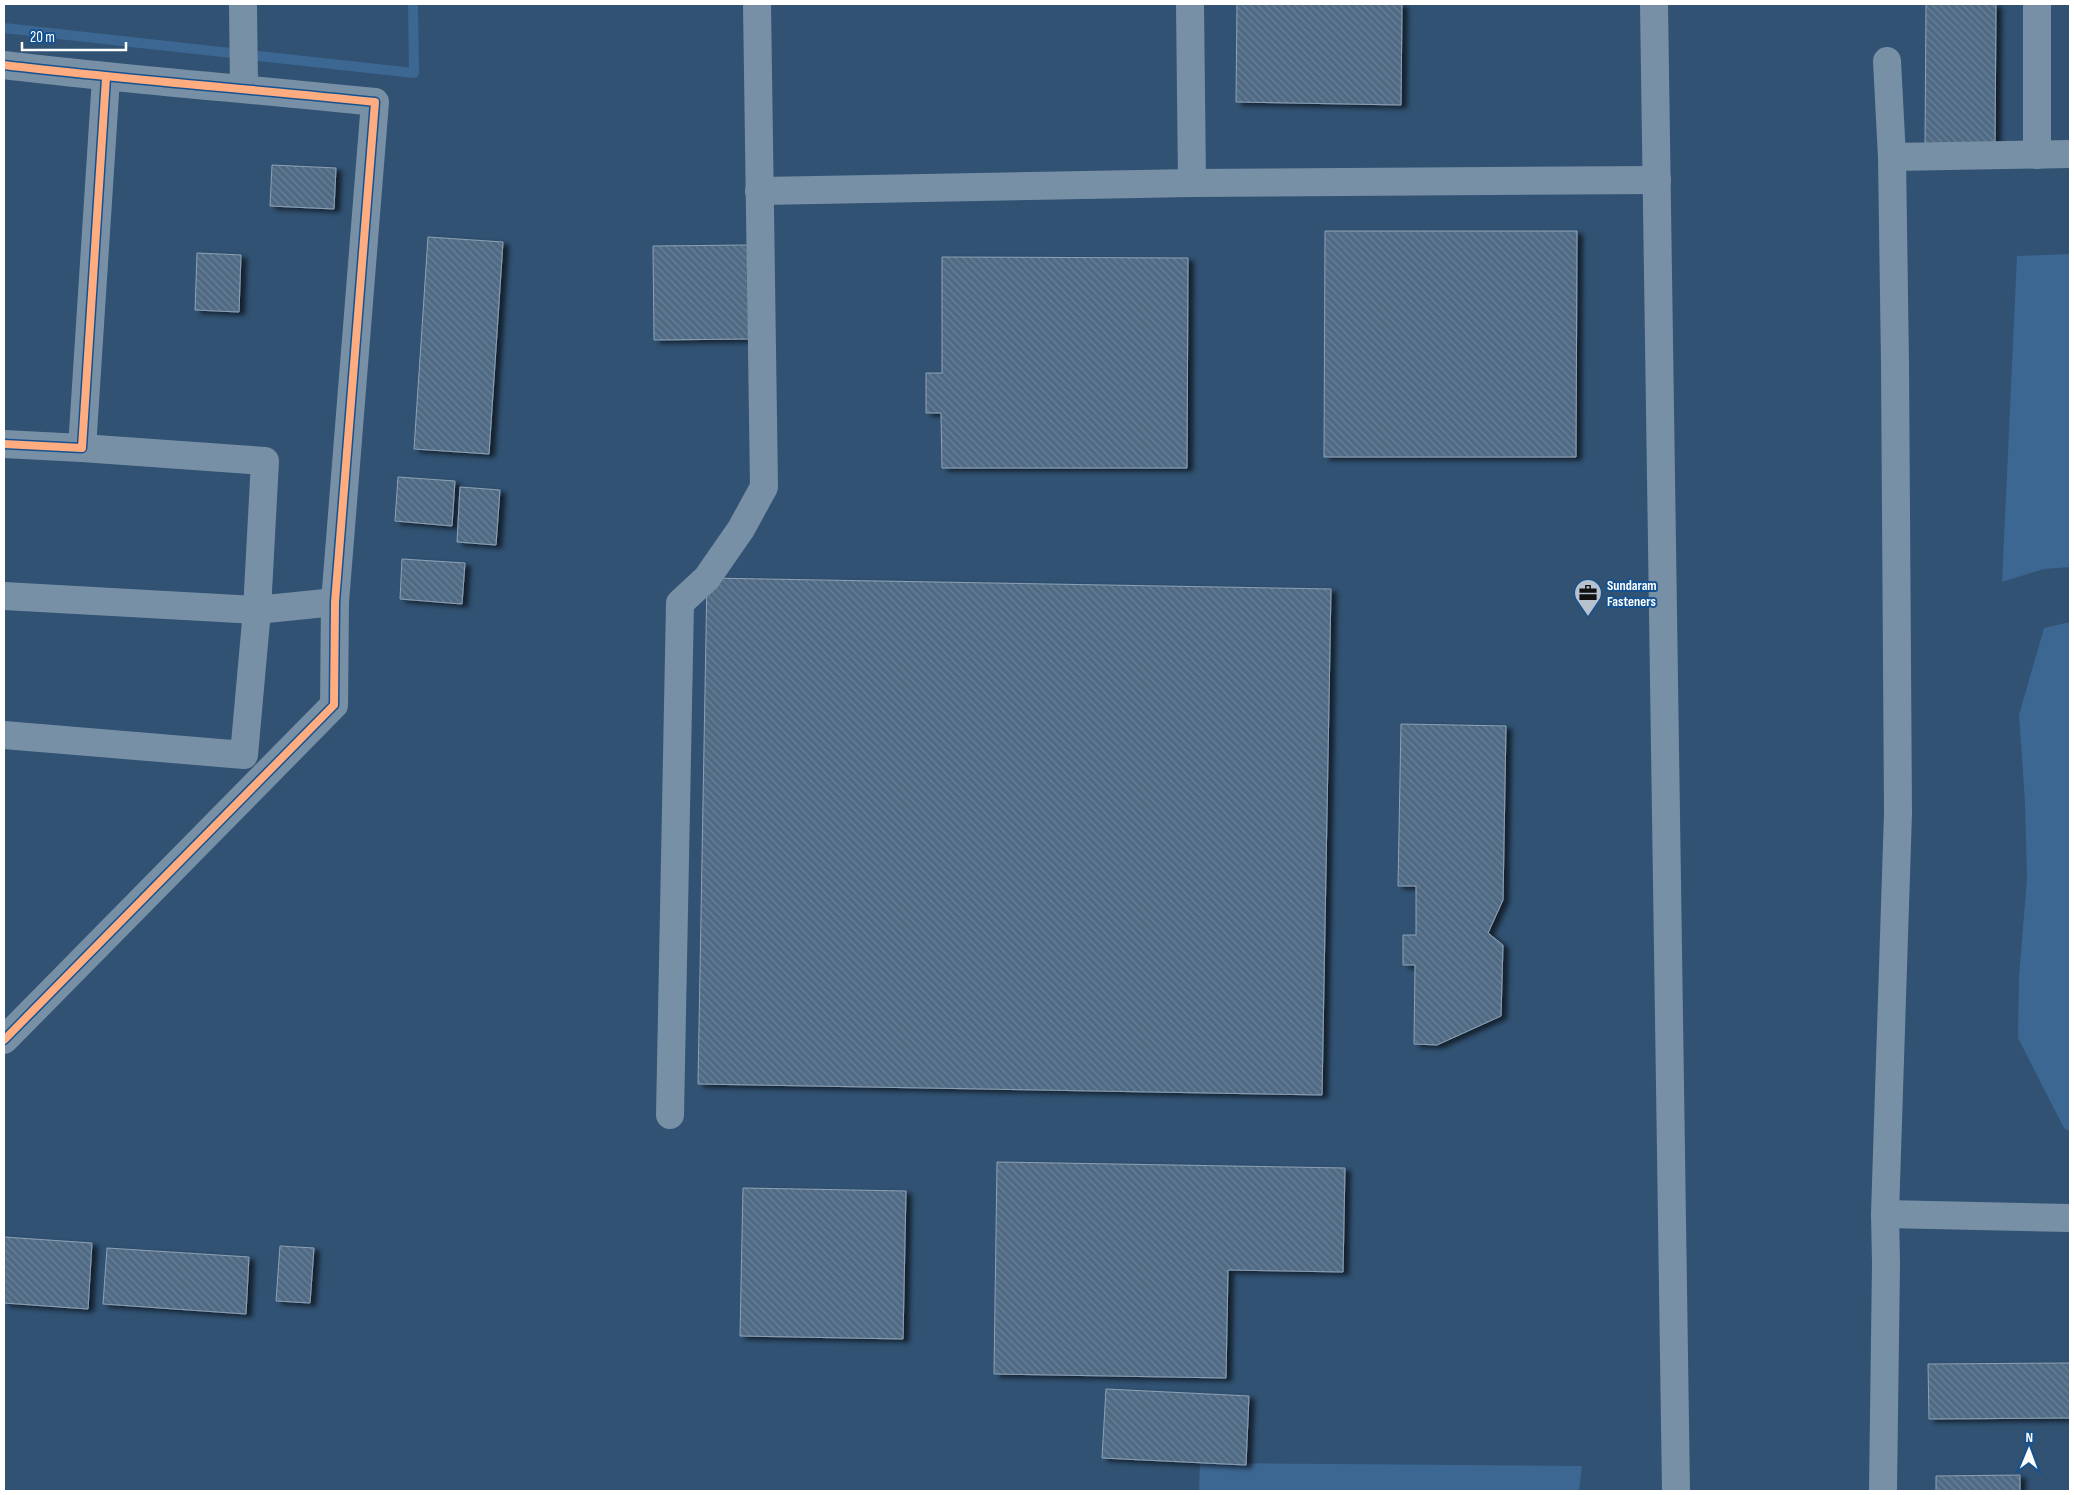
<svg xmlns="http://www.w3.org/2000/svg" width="2074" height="1495" font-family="'Sofia Sans Condensed',sans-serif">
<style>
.water{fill:#3c6793}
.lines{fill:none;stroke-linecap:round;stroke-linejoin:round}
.stream{stroke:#3c6793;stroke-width:10}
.building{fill:url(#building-back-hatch);stroke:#8da1b5;filter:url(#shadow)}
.minor{stroke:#7890a6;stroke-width:28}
.cycleway-casing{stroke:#15528f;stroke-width:11}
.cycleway{stroke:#ffac80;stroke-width:8}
.labels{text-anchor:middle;stroke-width:4;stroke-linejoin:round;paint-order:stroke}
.poi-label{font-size:14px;font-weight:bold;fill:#fff;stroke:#15528f;text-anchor:start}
</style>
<defs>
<pattern id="building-back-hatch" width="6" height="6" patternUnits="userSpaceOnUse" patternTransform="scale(1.25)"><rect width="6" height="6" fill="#506a84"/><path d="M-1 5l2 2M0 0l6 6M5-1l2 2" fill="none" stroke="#6a8096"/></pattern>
<filter id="shadow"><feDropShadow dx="5.5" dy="3" stdDeviation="2.5" flood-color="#0009"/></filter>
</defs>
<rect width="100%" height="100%" fill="#315273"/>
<!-- water -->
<g class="water">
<path d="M2070,254v313l-26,2 -42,13 15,-326z"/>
<path d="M2070,622v509l-6,-3 -46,-90 1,-61 8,-99 -2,-76 -6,-87 25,-87z"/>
<path d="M1200,1463l382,3 -3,25h-380z"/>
</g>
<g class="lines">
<!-- stream -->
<path class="stream" d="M4,28l410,45 -1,-69"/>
</g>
<!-- building -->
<g class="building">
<path d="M1237,4h165l-1,101 -165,-3z"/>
<path d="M1926,4h70l-1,142h-70z"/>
<path d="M272,165l64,3 -2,41 -64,-3z"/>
<path d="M1325,231h252l-1,226h-252z"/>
<path d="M428,237l75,5 -14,212 -75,-5z"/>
<path d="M749,245v94l-95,1 -1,-94z"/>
<path d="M197,253l44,2 -2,57 -44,-2z"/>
<path d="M942,257l246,1 -1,210h-245l-1,-55h-15v-40h16z"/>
<path d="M398,477l57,4 -3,45 -57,-5z"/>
<path d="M460,487l40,3 -4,55 -39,-3z"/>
<path d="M402,559l63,4 -3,41 -62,-5z"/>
<path d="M707,578l624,11 -9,506 -624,-11z"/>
<path d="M1401,724l105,2 -3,174 -15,33 15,12 -2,71 -64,29 -23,-1 1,-79h-12v-30h13v-49h-18z"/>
<path d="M997,1162l348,6 -2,104 -115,-2 -2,108 -232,-4z"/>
<path d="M743,1188l163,3 -3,148 -163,-3z"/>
<path d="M4,1237l88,6 -4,66 -84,-6z"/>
<path d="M280,1246l34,2 -4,55 -34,-2z"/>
<path d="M107,1248l142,9 -3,57 -143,-10z"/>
<path d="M2070,1363v55l-141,1 -1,-55z"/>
<path d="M1106,1389l143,7 -3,69 -144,-7z"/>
<path d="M2020,1475v16h-84v-15z"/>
</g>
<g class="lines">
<!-- minor -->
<g class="minor">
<path d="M243,4l1,84"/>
<path d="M1190,4l2,179"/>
<path d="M1654,4l22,1487"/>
<path d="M2037,4v151"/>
<path d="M4,65c123,15 248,24 371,37l-40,500 -1,103 -330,335"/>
<path d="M1892,157l178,-3"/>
<path d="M759,191l433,-8 465,-3"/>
<path d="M4,444l78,4 24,-370"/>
<path d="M4,596l253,14 78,-8"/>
<path d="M4,735l240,20 13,-145 8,-149 -183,-13"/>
<path d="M670,1115l10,-512 27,-25 34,-49 23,-42 -7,-483"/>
<path d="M1885,1214l185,4"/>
<path d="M1883,1491l3,-228 -1,-49 13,-401 -3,-450 -3,-206 -5,-96"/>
</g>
<defs>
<g id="cycleway">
<path d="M4,65c123,15 248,24 371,37l-40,500 -1,103 -330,335"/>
<path d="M4,444l78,4 24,-370"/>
</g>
</defs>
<!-- cycleway casing -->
<use href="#cycleway" class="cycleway-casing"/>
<!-- cycleway -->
<use href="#cycleway" class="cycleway"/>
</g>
<!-- icons -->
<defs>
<symbol id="office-pin" viewBox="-11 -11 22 30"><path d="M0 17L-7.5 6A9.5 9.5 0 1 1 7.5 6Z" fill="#b7c2ce" stroke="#15528f"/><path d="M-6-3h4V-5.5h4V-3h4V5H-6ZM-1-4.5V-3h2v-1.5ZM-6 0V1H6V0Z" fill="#111"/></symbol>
</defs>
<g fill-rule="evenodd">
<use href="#office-pin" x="1572" y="577" width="32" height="43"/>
</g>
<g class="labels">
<!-- poi labels -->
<g class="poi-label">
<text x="1607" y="590">Sundaram<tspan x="1607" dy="16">Fasteners</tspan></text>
</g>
</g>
<!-- border -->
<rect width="2074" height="1495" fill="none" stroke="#ffffff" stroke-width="10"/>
<!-- north arrow -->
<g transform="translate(2029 1450) rotate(1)" stroke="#15528f" stroke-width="4" paint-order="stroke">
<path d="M0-4L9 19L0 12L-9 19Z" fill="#ffffff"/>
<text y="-8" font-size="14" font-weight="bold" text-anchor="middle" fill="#ffffff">N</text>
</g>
<!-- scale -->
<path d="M22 42v8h104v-8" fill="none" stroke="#ffffff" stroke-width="2.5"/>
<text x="30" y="42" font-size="15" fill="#ffffff" stroke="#15528f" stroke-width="4" paint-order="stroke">20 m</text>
</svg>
